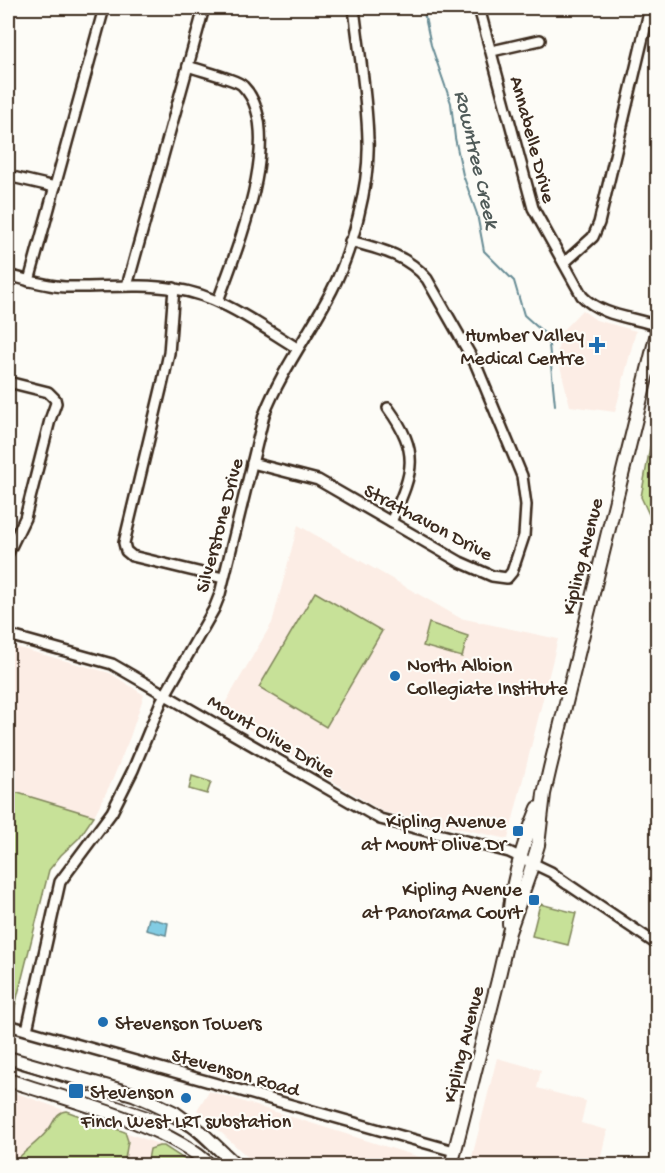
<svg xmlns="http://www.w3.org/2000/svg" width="665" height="1173" font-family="'Gochi Hand',sans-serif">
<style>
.built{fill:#fcede5}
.green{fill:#c7e198;stroke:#81865b;stroke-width:1.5}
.water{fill:#82cce3;stroke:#668b94;stroke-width:1.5}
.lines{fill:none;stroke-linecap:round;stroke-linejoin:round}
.stream{stroke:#668b94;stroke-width:2}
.minor-casing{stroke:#3b2a1e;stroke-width:14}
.secondary-casing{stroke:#3b2a1e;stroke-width:16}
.minor{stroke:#fdfcf7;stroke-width:9}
.secondary{stroke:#fdfcf7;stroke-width:12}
.tram{stroke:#3b2a1e;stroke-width:1.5}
.poi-dot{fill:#1f6fb2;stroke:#fdfcf7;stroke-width:2}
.labels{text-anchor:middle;stroke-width:4.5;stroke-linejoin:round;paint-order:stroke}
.street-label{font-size:20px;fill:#3b2a1e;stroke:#fdfcf7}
.poi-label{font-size:20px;fill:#3b2a1e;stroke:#fdfcf7;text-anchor:end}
.water-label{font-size:21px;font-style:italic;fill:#505b59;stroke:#fdfcf7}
</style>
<rect width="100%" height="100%" fill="#fdfcf7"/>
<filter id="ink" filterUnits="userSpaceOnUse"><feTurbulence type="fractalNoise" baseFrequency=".0167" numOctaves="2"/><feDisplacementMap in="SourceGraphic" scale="12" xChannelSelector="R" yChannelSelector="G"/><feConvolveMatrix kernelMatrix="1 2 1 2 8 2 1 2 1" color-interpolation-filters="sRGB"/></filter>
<g filter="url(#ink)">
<!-- built -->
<g class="built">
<path d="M582,310l14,10 40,11 -21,81 -45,-6 -13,-52 4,-22z"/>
<path d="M298,525l162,93 98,21 -50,200 -125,-27 -163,-100 52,-89z"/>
<path d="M8,645l102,28 34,22 -14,42 -18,44 -18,35 -86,-26z"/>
<path d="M497,1058l44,12 -4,18 49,13 -5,22 26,7 -8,35h-129z"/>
<path d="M8,1090l156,56 29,19 -185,1z"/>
<path d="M209,1091l223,70 -2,4h-174l-59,-55z"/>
</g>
<!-- green -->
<g class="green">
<path d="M650,447l7,4v81l-16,-35z"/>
<path d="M315,592l67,39 -56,96 -67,-40z"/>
<path d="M429,623l39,13 -6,21 -39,-11z"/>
<path d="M192,776l19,6 -4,12 -18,-5z"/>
<path d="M8,790l86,26 -15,22 -18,17 -12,15 -36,144 -5,-1z"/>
<path d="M540,904l36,9 -8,32 -36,-9z"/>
<path d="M66,1111l59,21 3,9 -4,24h-112c10,-13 25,-21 35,-34 7,-7 8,-19 19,-20z"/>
<path d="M159,1146h5l29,19h-46l3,-16z"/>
</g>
<!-- water -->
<path class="water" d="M149,918l19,5 -2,12 -20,-5z"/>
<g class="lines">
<!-- stream -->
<path class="stream" d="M423,8l8,37 20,58 4,35 8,37 14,39 7,37 30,30 10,34 20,18 5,12 6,60"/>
<defs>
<g id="minor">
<path d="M479,8l54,200 49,88c19,20 50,21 76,30"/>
<path d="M492,51l48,-11"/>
<path d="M188,66c10,4 50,14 55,20 44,45 -7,165 -25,215"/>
<path d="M8,176l47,11"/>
<path d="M564,263l29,-26 6,-14 51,-215"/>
<path d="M8,275c19,5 37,11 57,12 37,1 74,-4 110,2 45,6 84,36 122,59"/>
<path d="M29,281l75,-273"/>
<path d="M127,286l77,-278"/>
<path d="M174,288l-5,65 -6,28 -39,162 2,8 6,5 91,22"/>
<path d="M8,382l40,10 7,7 1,4 -6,17 -25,98 -17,35"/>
<path d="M388,408c34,47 24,65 3,114"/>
<path d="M252,463l66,17 142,82 32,14 15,2 5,-6 12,-36 2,-31 -4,-29 -46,-111 -49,-86c-20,-24 -47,-30 -77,-38"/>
<path d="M8,635l104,29 268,155 129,33 42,20 16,12"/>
<path d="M563,881l95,64"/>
<path d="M8,1025l446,126"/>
<path d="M27,1030l33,-148 52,-70 21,-42 28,-68 53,-93 6,-15 44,-179c17,-44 46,-82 68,-125 20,-39 38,-106 36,-150 -1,-44 -9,-89 -14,-132"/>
</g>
<g id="secondary">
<path d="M509,924c1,-39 14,-80 29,-116"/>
<path d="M8,1058l125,36 21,9 21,10 26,19 36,34"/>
<path d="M8,1080c57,19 160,44 203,86"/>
<path d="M451,1166l47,-186 11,-48 20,-57 9,-30 6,-51 6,-26 108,-439"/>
</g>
</defs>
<!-- minor casing -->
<use href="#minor" class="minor-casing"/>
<!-- secondary casing -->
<use href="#secondary" class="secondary-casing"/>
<!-- minor -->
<use href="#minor" class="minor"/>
<!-- secondary -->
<use href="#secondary" class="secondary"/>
<!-- tram -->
<path class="tram" d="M8,1064l149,50 32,18 38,34"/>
</g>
</g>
<!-- markers -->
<g class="poi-dot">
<path d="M594 336h6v6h6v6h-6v6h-6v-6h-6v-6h6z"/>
<circle cx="395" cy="676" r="6"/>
<rect x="512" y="825" width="12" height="12" rx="3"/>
<rect x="528" y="894" width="12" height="12" rx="3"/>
<circle cx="103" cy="1022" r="6"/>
<rect x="68" y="1083" width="16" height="16" rx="3"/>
<circle cx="186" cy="1098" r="6"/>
</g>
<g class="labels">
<!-- street labels -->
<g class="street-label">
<text transform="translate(534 139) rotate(75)" y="7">Annabelle Drive</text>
<text transform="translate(429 521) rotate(28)" y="7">Strathavon Drive</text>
<text transform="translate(218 525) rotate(-75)" y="7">Silverstone Drive</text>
<text transform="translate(581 556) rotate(-76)" y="7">Kipling Avenue</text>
<text transform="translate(272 735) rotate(31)" y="7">Mount Olive Drive</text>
<text transform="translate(462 1044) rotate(-76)" y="7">Kipling Avenue</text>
<text transform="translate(236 1071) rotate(16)" y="7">Stevenson Road</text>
</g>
<!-- poi labels -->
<g class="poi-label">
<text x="584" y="341">Humber Valley<tspan x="584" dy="23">Medical Centre</tspan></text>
<text x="407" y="671" text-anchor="start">North Albion<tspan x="407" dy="23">Collegiate Institute</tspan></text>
<text x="506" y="827">Kipling Avenue<tspan x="506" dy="23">at Mount Olive Dr</tspan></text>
<text x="522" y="895">Kipling Avenue<tspan x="522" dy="23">at Panorama Court</tspan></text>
<text x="115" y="1029" text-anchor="start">Stevenson Towers</text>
<text x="90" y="1098" text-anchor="start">Stevenson</text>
<text x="186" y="1127" text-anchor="middle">Finch West LRT substation</text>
</g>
<!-- water labels -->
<g class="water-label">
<text transform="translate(478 159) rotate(77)" y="7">Rowntree Creek</text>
</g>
</g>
<!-- margin -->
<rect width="665" height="1173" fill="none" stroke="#fdfcf7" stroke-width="30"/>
<rect x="15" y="15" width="635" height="1143" fill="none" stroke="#3b2a1e" stroke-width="2" filter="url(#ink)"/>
</svg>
